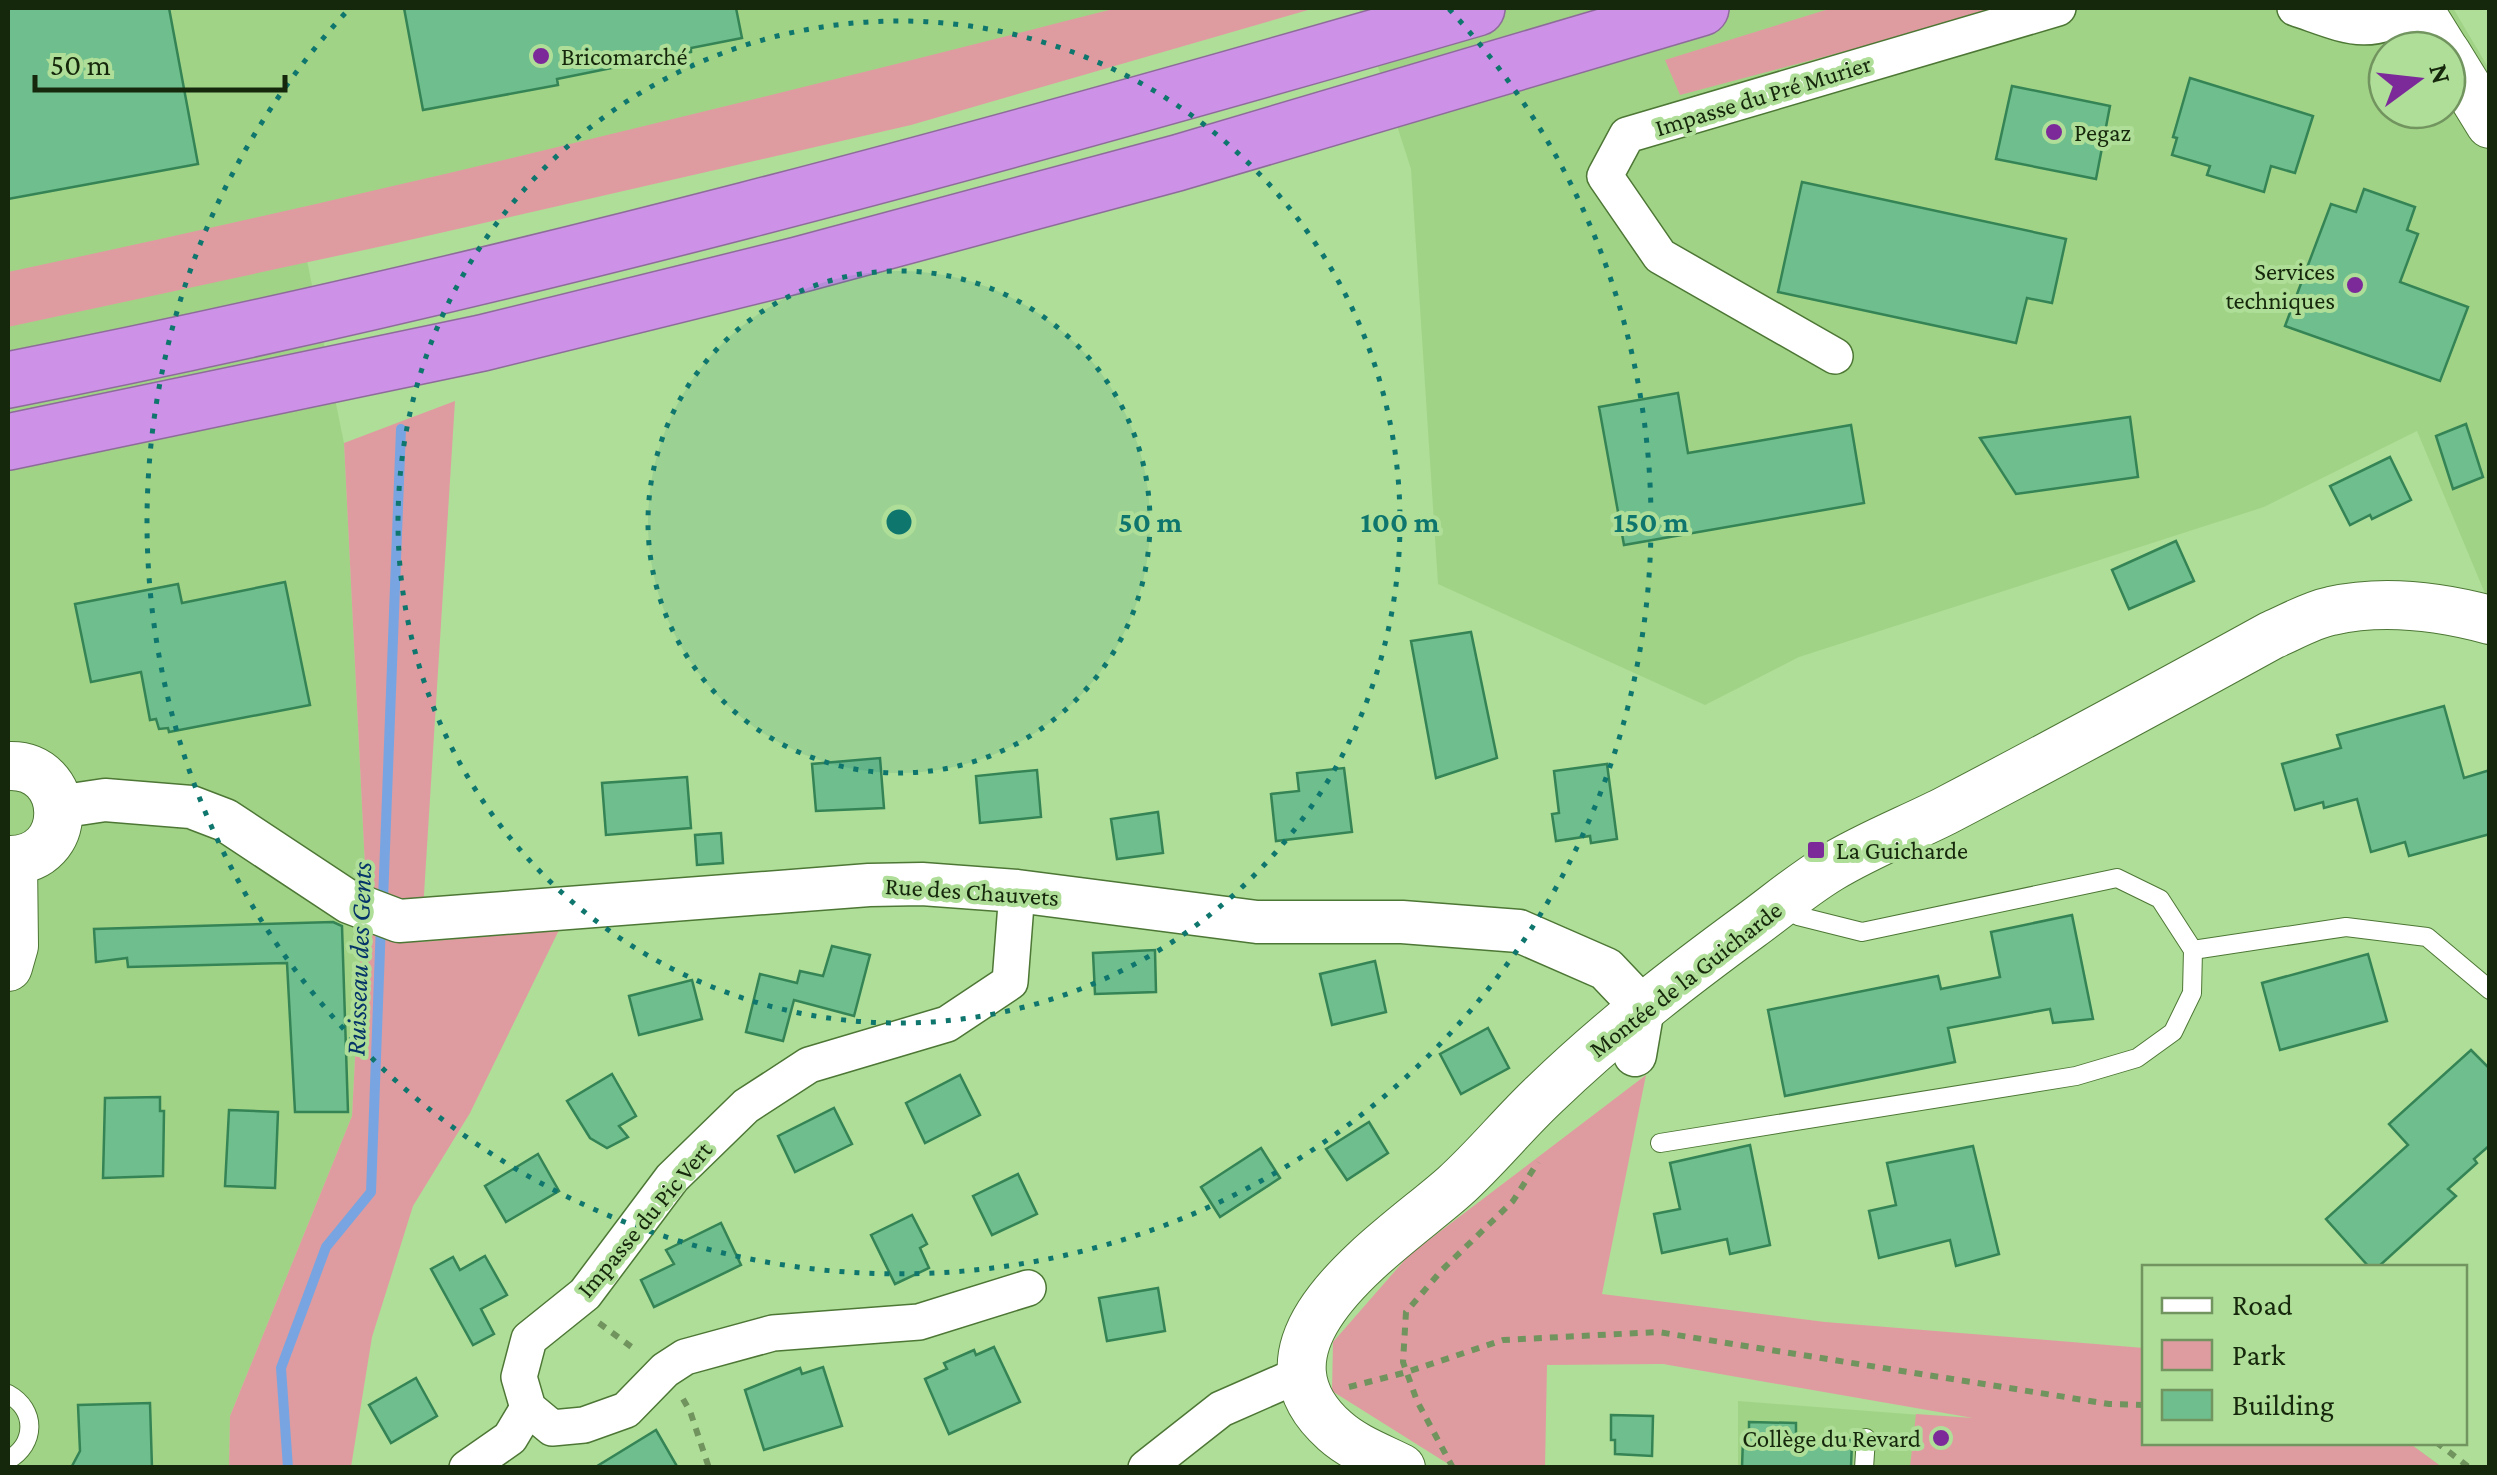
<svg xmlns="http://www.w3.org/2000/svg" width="2497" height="1475" font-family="'Crimson Pro',serif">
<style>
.built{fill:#a1d386;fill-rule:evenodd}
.green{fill:#df9ca0}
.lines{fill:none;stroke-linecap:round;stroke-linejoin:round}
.stream{stroke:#78a5e1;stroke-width:10}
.building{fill:#6fbe8d;stroke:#348456;stroke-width:2.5}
.service-casing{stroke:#4d7735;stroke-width:20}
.minor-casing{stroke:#4d7735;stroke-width:38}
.tertiary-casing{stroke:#4d7735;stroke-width:45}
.secondary-casing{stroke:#4d7735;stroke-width:50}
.motorway-casing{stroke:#8d6c9a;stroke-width:58}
.path{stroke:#71945f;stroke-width:6;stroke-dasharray:8 8;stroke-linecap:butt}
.service{stroke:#fff;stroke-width:18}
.minor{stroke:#fff;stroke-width:35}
.tertiary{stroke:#fff;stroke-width:42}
.secondary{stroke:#fff;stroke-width:48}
.motorway{stroke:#cd91e7;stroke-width:55}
.ring{fill:none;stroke:#0f766e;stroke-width:5;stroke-dasharray:5 10}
.poi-dot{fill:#7c2a9a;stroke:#afde98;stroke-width:4}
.labels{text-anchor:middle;stroke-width:8;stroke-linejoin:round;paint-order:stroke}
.poi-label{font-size:25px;fill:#16280c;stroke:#afde98;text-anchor:start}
.street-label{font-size:25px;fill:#16280c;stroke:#afde98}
.water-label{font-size:28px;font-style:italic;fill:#053469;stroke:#afde98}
.centre{fill:#0f766e;stroke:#afde98;stroke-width:5}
.ring-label{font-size:30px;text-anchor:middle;font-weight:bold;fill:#0f766e;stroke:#afde98;stroke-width:8;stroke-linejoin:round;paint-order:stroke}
</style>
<rect width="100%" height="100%" fill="#afde98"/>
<!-- built -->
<g class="built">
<path d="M8,8h1238l-945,223 43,212 21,424 -13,249 -122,300 -1,51 -221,1z"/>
<path d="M1359,8h1094l36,61v534l-72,-172 -153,76 -465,150 -94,48 -267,-121 -27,-415zM2387,50h60v60h-60z"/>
<path d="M1738,1401l337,26 69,15 265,1 33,24 -704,1z"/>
</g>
<!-- green -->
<g class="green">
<path d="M1117,8h198l-404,117 -519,119 -384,83v-55c372,-79 741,-170 1109,-264z"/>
<path d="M1832,8h176l-328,87 -15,-35z"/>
<path d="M455,401l-34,541 138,-12 -89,183 -57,93 -41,131 -21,130 -122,1 1,-52 122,-300 13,-249 -21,-424z"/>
<path d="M1646,1075l-44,219 223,28 319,26v94l265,1 33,24h-532l6,-53 57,4 -310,-54 -116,1 -2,102h-92l-121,-76 1,-49 76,-87z"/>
</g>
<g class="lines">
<!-- stream -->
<g class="stream">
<path d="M383,901l18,-472"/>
<path d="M288,1468l-7,-100 45,-121 45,-55 10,-269"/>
</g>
</g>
<!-- building -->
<g class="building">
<path d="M8,8h161l29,156 -190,35z"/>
<path d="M404,8h332l6,30 -51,10v4l-134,27 1,6 -135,25z"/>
<path d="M2190,78l123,38 -18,57 -24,-7 -7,26 -57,-17 3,-9 -38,-11 5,-17 -4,-1z"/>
<path d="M2012,86l98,20 -14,73 -100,-20z"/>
<path d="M1802,182l264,57 -14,64 -25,-5 -11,45 -238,-51z"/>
<path d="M2364,189l51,18 -8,23 11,4 -18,48 68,25 -28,74 -155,-55 46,-122 25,8z"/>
<path d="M1678,393l10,60 163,-28 13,78 -240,42 -25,-138z"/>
<path d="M2130,417l8,60 -122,17 -36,-56z"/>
<path d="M2466,424l17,53 -30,12 -17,-53z"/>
<path d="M2390,457l21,43 -39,19 -2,-4 -20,10 -20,-39z"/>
<path d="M2176,541l18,40 -65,28 -17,-39z"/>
<path d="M285,582l25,123 -141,27 -1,-4 -9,1 -3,-10 -6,1 -9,-48 -50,10 -16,-78 103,-20 4,19z"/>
<path d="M1471,632l26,126 -61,20 -25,-137z"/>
<path d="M2444,706l20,72 26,-8v64l-81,22 -4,-14 -34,10 -14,-53 -33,9 -1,-6 -28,8 -13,-46 59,-16 -4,-13z"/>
<path d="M880,758l4,50 -68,3 -4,-47z"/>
<path d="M1607,764l10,75 -26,4 -1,-7 -34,5 -4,-27 7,-1 -5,-42z"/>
<path d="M1344,768l8,64 -76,9 -5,-47 28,-3 -2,-18z"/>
<path d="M1037,770l4,47 -61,6 -4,-47z"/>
<path d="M687,777l4,51 -85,7 -4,-52z"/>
<path d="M1158,812l5,41 -46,6 -6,-40z"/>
<path d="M721,833l2,30 -26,2 -2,-30z"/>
<path d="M2072,915l21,104 -40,4 -3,-14 -102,19 7,34 -170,34 -17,-86 170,-34 3,13 59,-12 -9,-45z"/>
<path d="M333,922l9,4 6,186h-53l-8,-149 -159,4 -1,-9 -31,4 -2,-33z"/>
<path d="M832,946l38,9 -16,61 -60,-16 -11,41 -37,-9 14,-58 37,9 3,-12 23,5z"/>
<path d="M1155,950l1,42 -61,2 -2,-41z"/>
<path d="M2368,954l19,67 -107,29 -18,-67z"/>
<path d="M1375,961l11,51 -54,13 -12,-51z"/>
<path d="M692,980l10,39 -63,16 -10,-39z"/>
<path d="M1488,1028l21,40 -48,26 -21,-40z"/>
<path d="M2471,1050l19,19v76l-16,14 3,4 -29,26 8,7 -79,72h-7l-44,-49 82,-74 -19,-21z"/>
<path d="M612,1074l24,42 -17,10 9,11 -21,11 -17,-10 -23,-37z"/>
<path d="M960,1075l20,40 -55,28 -19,-40z"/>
<path d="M160,1097v14h4l-1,65 -60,2 2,-80z"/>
<path d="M834,1108l18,36 -57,28 -17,-36z"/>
<path d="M229,1110l49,2 -3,76 -50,-2z"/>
<path d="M1369,1122l19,31 -41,27 -21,-31z"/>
<path d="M1750,1145l20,100 -40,9 -3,-15 -65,14 -8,-39 26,-5 -10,-46z"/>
<path d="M1973,1146l26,108 -43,12 -6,-26 -71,18 -10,-47 27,-6 -9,-42z"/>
<path d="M1261,1148l19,30 -60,39 -19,-30z"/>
<path d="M538,1154l21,37 -53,31 -21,-36z"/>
<path d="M1018,1174l19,40 -45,21 -19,-39z"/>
<path d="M912,1215l15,29 -7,4 9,20 -34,16 -24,-49z"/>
<path d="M721,1223l20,42 -87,42 -13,-27 33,-16 -8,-14z"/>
<path d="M485,1256l22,39 -26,14 13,25 -21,11 -42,-76 22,-12 7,13z"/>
<path d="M1158,1288l7,43 -58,10 -8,-43z"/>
<path d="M994,1347l26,55 -71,32 -24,-55 22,-10 -3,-6 30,-13 2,5z"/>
<path d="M823,1367l19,59 -78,24 -19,-60 55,-22 2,6z"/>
<path d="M416,1378l21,38 -46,27 -22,-38z"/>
<path d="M150,1403l2,65h-81l9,-17 -2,-46z"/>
<path d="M1611,1415l42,1 -1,40 -37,-2v-14h-4z"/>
<path d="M1749,1422l47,1v15l56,2 -1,28h-109l1,-30 6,-5z"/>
<path d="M656,1430l22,38h-84z"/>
</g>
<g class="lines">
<defs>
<g id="service">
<path d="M2193,950l153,-23 81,10 63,53"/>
<path d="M1660,1143l416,-67 61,-18 36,-26 19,-39 1,-43 -33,-51 -43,-21 -255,54 -64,-16"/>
<path d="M8,1394c29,16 28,50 0,66"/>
<path d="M1864,1468l2,-30"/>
</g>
<g id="minor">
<path d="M2295,8c53,18 72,31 123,1"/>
<path d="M1835,356l-175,-100 -55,-80 22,-41 431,-127"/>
<path d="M1017,891l-7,91 -63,42 -138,41 -63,41 -74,72 -87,116 -56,45 -10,38 9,31 24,20 32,-3 42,-15 39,-40 20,-13 88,-24 146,-11 109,-34"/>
<path d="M467,1468l43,-30 18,-30"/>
<path d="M1146,1468l75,-59 82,-36"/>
</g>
<path id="tertiary" d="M58,807l47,-7 86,7 34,13 124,82 50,19 470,-36 53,-1 95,7 240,31h145l117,9 87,38 37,39 -8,47"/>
<g id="secondary">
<path d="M2418,8l26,42"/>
<path d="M2447,54l43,70"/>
<path d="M8,766c66,-3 68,96 0,94"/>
<path d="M8,967l6,-21 -1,-85"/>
<path d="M1401,1468c-22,-11 -47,-20 -66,-37 -103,-91 60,-191 120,-245 32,-29 59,-63 90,-92 64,-62 134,-116 205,-168 26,-19 52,-41 80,-58 36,-22 77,-38 115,-57 109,-57 218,-116 327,-176 19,-8 39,-20 59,-24 53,-12 107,-5 159,9"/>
</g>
<g id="motorway">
<path d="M8,380c496,-98 983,-231 1469,-372"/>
<path d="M8,442l474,-99 316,-78 379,-102 524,-155"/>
</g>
</defs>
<!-- service casing -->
<use href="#service" class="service-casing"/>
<!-- minor casing -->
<use href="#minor" class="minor-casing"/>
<!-- tertiary casing -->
<use href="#tertiary" class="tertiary-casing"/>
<!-- secondary casing -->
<use href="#secondary" class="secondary-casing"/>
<!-- motorway casing -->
<use href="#motorway" class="motorway-casing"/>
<!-- path -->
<g class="path">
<path d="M599,1323l38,28"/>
<path d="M1349,1387l58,-15 96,-32 155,-8 451,72 35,1"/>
<path d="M683,1399l7,12 19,57"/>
<path d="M2436,1442l34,26"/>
<path d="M1453,1468l-36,-67 -14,-39 3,-50 35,-41 72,-70 25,-39"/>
</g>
<!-- service -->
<use href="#service" class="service"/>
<!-- minor -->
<use href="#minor" class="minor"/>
<!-- tertiary -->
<use href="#tertiary" class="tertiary"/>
<!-- secondary -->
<use href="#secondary" class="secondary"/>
<!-- motorway -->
<use href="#motorway" class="motorway"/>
</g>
<!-- distance rings -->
<circle cx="899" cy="522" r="251" fill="#0f766e" fill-opacity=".12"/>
<g class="ring">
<circle cx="899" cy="522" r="251"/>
<circle cx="899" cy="522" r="501"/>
<path d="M1449 9A752 752 0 1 1 349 9"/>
</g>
<!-- markers -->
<g class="poi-dot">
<circle cx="541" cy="56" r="10"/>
<circle cx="2054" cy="132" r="10"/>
<circle cx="2355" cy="285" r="10"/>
<rect x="1806" y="840" width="20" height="20" rx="5"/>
<circle cx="1941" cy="1438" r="10"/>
</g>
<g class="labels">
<!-- poi labels -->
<g class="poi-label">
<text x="561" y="65">Bricomarché</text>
<text x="2074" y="141">Pegaz</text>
<text x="2335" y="280" text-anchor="end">Services<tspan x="2335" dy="29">techniques</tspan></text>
<text x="1836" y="859">La Guicharde</text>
<text x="1921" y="1447" text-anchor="end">Collège du Revard</text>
</g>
<!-- street labels -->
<g class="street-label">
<text transform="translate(1763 95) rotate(-17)" y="9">Impasse du Pré Murier</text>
<text transform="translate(972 891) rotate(4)" y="9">Rue des Chauvets</text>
<text transform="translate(1685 979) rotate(-38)" y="9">Montée de la Guicharde</text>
<text transform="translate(644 1219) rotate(-50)" y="9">Impasse du Pic Vert</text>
</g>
<!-- water labels -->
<g class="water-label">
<text transform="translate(358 959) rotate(-88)" y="10">Ruisseau des Gents</text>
</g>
</g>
<circle cx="899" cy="522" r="15" class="centre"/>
<g class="ring-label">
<text x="1150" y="532">50 m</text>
<text x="1400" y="532">100 m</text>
<text x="1651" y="532">150 m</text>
</g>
<!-- border -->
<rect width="2497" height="1475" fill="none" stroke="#16280c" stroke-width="20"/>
<!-- legend -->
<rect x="2142" y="1265" width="325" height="180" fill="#afde98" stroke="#729560" stroke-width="2.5"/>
<rect x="2162" y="1298" width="50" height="15" fill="#ffffff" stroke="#729560" stroke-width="2.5"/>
<text x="2232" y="1315" font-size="30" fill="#16280c">Road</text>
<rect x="2162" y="1340" width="50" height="30" fill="#df9ca0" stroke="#729560" stroke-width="2.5"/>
<text x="2232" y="1365" font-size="30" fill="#16280c">Park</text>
<rect x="2162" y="1390" width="50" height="30" fill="#6fbe8d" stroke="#729560" stroke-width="2.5"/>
<text x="2232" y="1415" font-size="30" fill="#16280c">Building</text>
<!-- north arrow -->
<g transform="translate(2417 80) rotate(75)"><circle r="48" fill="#afde98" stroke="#729560" stroke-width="2.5"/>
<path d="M0-8L18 38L0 25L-18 38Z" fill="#7c2a9a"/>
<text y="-15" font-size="28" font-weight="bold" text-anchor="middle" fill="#16280c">N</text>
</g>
<!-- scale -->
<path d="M35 75v15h250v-15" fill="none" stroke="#16280c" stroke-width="5"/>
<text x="50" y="75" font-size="30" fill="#16280c" stroke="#afde98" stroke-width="8" paint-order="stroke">50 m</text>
</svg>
